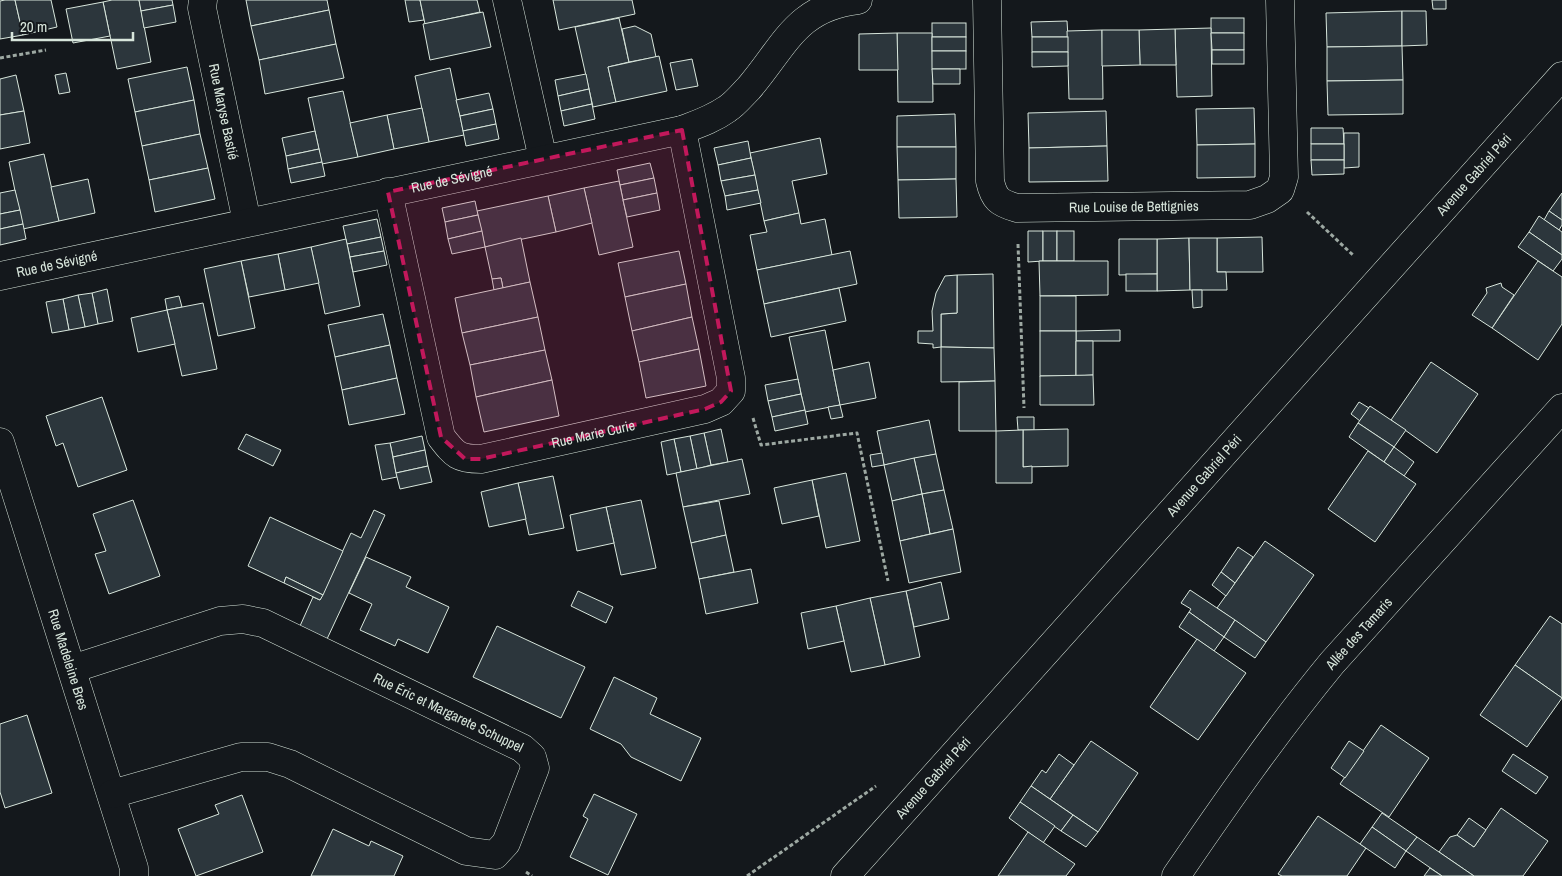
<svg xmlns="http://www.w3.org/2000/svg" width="1562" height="876" font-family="'Archivo Narrow',sans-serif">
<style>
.building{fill:#2c363c;stroke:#d8e6dc}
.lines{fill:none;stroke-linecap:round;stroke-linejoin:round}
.minor-casing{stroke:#d8e6dc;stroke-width:29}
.primary-casing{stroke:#d8e6dc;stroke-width:29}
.path{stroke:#9da8a2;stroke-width:3;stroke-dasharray:4 2.5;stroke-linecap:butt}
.minor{stroke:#14181c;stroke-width:28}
.primary{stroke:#14181c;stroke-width:28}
.marked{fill:#c2185b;fill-opacity:0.2;stroke:#c2185b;stroke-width:4;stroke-dasharray:10 6;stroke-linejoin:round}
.labels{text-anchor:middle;stroke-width:4;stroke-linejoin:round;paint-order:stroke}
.street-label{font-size:14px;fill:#d8e6dc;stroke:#14181c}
</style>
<rect width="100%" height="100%" fill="#14181c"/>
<!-- building -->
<g class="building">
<path d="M5,0h10l8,35 -23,4v-38z"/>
<path d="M15,0h36l6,27 -34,8z"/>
<path d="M112,0h27l12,62 -34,7 -14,-67z"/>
<path d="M139,0h33l1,5 -32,6z"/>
<path d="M246,0h81l2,10 -78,16z"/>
<path d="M405,0h15l4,20 -15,2z"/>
<path d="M420,0h57l3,12 -55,12z"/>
<path d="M553,0h79l3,14 -76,16z"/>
<path d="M1432,0h14v9h-13z"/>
<path d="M103,2l7,34 -37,7 -7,-34z"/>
<path d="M173,5l3,17 -32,6 -3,-17z"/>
<path d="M329,10l7,34 -77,16 -8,-34z"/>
<path d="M1402,11v35l-75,1 -1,-34z"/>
<path d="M1402,11h24l1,34 -25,1z"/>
<path d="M483,12l8,35 -61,13 -7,-36z"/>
<path d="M619,18l10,44 -21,5 8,35 -23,5 -18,-80z"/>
<rect x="1211" y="18" width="33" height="15"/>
<path d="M1067,21l1,16h-36l-1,-15z"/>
<rect x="932" y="23" width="34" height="14"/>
<path d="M635,26l16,8 5,23 -27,5 -7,-33z"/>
<path d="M1211,28l1,68 -35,1 -2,-68z"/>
<path d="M1175,29l1,36h-36l-1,-35z"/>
<path d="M1102,30l1,69h-34l-2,-68z"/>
<path d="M1102,30h37l1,35 -38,1z"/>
<path d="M897,33h35l1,69h-35z"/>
<path d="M897,33l1,37h-39v-36z"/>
<path d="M1211,33h33v17h-32z"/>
<rect x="932" y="37" width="34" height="14"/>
<rect x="1032" y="37" width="36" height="15"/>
<path d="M336,44l8,34 -79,16 -6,-34z"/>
<path d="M1402,46l1,34 -76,1v-34z"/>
<rect x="1212" y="50" width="32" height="14"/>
<rect x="932" y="51" width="34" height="18"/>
<path d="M1032,52h36v14l-36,1z"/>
<path d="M659,56l8,35 -51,11 -8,-35z"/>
<path d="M692,59l6,27 -22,4 -6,-27z"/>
<path d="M187,67l7,33 -59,12 -7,-33z"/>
<path d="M450,68l14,67 -35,7 -14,-66z"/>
<path d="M932,69h28v15h-27z"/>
<path d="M66,73l4,19 -11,2 -4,-19z"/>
<path d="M586,74l3,15 -31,7 -3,-16z"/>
<path d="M16,75l8,36 -24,4v-36z"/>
<path d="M1403,80v34l-75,1 -1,-34z"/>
<path d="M589,89l3,15 -31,7 -3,-15z"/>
<path d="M343,91l15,66 -36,7 -14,-66z"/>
<path d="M489,93l4,16 -33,7 -4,-16z"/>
<path d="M194,100l6,34 -58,12 -7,-34z"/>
<path d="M592,104l3,15 -31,7 -3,-15z"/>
<path d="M422,108l7,34 -35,7 -7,-34z"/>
<path d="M1254,108l1,36 -58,1 -1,-36z"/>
<path d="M493,109l3,15 -33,7 -3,-15z"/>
<path d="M24,111l6,32 -30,6v-34z"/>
<path d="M1106,111l1,35 -78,2 -1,-35z"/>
<path d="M955,114l1,33h-59v-31z"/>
<path d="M387,115l7,34 -36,8 -8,-34z"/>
<path d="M496,124l3,15 -33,7 -3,-15z"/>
<path d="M1311,128h32l1,16h-33z"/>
<path d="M315,131l4,18 -33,7 -4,-18z"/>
<path d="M1344,133h15v34l-15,1z"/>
<path d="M200,134l8,34 -59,12 -7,-34z"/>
<path d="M820,138l7,36 -35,7 7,32 -35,8 -14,-68z"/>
<path d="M748,141l3,17 -33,7 -4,-17z"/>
<path d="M1255,144v33l-58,1v-33z"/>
<rect x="1311" y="144" width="33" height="16"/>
<path d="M1107,146l1,35 -79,1v-34z"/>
<path d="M897,147h59v32l-58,1z"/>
<path d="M319,149l3,13 -34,7 -2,-13z"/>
<path d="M44,154l15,67 -36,8 -14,-67z"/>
<path d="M751,158l4,17 -34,6 -3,-16z"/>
<path d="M1311,160h33v14l-32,1z"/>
<path d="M322,162l3,14 -34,7 -3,-14z"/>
<path d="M650,163l4,15 -34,7 -3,-15z"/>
<path d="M208,168l7,31 -60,13 -6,-32z"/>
<path d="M755,175l3,15 -33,6 -4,-15z"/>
<path d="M654,178l3,15 -34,7 -3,-15z"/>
<path d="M88,179l7,34 -36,8 -8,-34z"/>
<path d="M956,179l1,38 -58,1 -1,-38z"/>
<path d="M619,181l14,66 -34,8 -15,-67z"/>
<path d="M584,188l8,35 -36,9 -8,-36z"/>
<path d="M15,190l5,20 -20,4v-21z"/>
<path d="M758,190l3,13 -34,7 -2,-14z"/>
<path d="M657,193l3,17 -33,7 -4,-17z"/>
<path d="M1562,193v27l-13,-9z"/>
<path d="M548,196l8,36 -71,15 -8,-36z"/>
<path d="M475,201l3,14 -33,7 -3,-14z"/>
<path d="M20,210l3,14 -23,5v-15z"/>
<path d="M1549,211l13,9v5l-3,5 -15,-10z"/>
<path d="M799,213l2,11 24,-5 7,36 -75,15 -7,-35 17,-3 -3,-11z"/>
<path d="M478,215l4,16 -34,8 -3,-17z"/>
<path d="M1539,216l23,16v23l-33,-23z"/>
<path d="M377,219l4,18 -34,7 -4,-18z"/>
<path d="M23,224l3,15 -26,6v-16z"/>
<path d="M482,231l3,16 -33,7 -4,-15z"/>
<path d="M1028,231h15v30l-15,1z"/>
<rect x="1043" y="231" width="14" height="30"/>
<rect x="1057" y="231" width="17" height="30"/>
<path d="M1529,232l33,23v4l-9,12 -35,-24z"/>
<path d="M381,237l3,14 -34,6 -3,-13z"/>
<path d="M1262,237l1,35h-46v-34z"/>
<path d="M521,238l9,44 -27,6 -2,-10 -9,1 -7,-32z"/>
<path d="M1189,238l1,52 -33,1v-52z"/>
<path d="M1189,238h28v34h9l1,18h-37z"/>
<path d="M346,239l14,67 -35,8 -14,-67z"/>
<path d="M1119,239h38v35l-38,1z"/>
<path d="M311,247l8,36 -34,7 -7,-36z"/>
<path d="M384,251l3,14 -34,7 -3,-15z"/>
<path d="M679,251l7,33 -61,13 -7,-34z"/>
<path d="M850,251l7,33 -93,20 -7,-34z"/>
<path d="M278,254l7,36 -36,7 -8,-36z"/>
<path d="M241,261l14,67 -37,8 -14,-67z"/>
<path d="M1039,261h69v34l-68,1z"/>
<path d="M1538,261l24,16v47l-24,36 -46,-32z"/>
<path d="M993,274l1,74 -53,-1v-33l16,-1v-38z"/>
<rect x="1126" y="274" width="31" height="17"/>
<path d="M957,275v38l-16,1v33l-8,1v-4l-15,-1v-12h15l-1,-20 4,-18 9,-17z"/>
<path d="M501,278l2,10 -9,2 -2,-11z"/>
<path d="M530,282l8,35 -76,16 -7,-35z"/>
<path d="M1501,283l1,4 12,8 -22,33 -20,-13 15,-22 -1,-5z"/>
<path d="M686,284l6,33 -60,14 -7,-34z"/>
<path d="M839,288l7,33 -75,16 -7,-33z"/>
<path d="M107,289l6,32 -15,3 -6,-31z"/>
<path d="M1192,290h10v17l-9,1z"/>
<path d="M92,293l6,31 -13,3 -7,-32z"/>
<path d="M78,295l7,32 -16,3 -6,-31z"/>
<path d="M179,296l3,11 -15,3 -2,-11z"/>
<rect x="1040" y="296" width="36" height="35"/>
<path d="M63,299l6,31 -17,3 -6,-31z"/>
<path d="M203,303l14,66 -35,7 -15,-66z"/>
<path d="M167,310l8,34 -37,8 -7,-34z"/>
<path d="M383,314l7,31 -55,12 -7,-32z"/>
<path d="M538,317l7,33 -75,15 -8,-32z"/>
<path d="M692,317l7,32 -60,13 -7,-31z"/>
<path d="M825,330l15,75 -35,7 -16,-75z"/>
<path d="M1120,330v11h-44v-10z"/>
<rect x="1040" y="331" width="36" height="45"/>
<path d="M1076,341h17v34l-17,1z"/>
<path d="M390,345l7,33 -55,12 -7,-33z"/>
<path d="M941,347l53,1 1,33 -54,1z"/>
<path d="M699,349l7,37 -60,12 -7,-36z"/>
<path d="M545,350l7,30 -76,17 -6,-32z"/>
<path d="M869,362l7,36 -36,7 -7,-35z"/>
<path d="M1431,362l47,32 -41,59 -46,-33z"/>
<path d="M1093,375l1,30h-54v-29z"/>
<path d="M397,378l8,36 -56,11 -7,-35z"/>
<path d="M798,379l3,15 -33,7 -3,-16z"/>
<path d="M552,380l7,36 -75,16 -8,-35z"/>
<path d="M995,381l1,50h-37v-49z"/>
<path d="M801,394l4,16 -33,7 -4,-16z"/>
<path d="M102,397l25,73 -49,17 -15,-44 -7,3 -10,-30z"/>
<path d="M1359,402l10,6 -9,13 -9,-7z"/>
<path d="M840,405l3,12 -12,2 -3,-12z"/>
<path d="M1370,406l36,24 -12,17 -36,-24z"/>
<path d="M805,410l3,14 -33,7 -3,-14z"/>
<path d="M1017,417h17v13h-16z"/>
<path d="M929,420l7,34 -52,11 -7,-34z"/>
<path d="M1358,423l36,24 -10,15 -35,-25z"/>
<path d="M721,429l7,33 -17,3 -7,-32z"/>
<path d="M1068,429v37l-45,1v-37z"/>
<path d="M1023,430v37l9,-1v17h-36v-52z"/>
<path d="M704,433l7,32 -14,4 -7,-33z"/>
<path d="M246,434l35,16 -8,16 -35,-17z"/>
<path d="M422,436l3,14 -32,7 -3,-14z"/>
<path d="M690,436l7,33 -16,3 -7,-33z"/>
<path d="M674,439l7,33 -14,3 -6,-33z"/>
<path d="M390,443l7,34 -15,3 -7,-35z"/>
<path d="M1394,447l20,15 -10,14 -20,-14z"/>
<path d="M425,450l3,16 -32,7 -3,-16z"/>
<path d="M1368,451l48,33 -41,58 -47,-33z"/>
<path d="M882,453l2,12 -12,2 -2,-12z"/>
<path d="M936,454l8,36 -22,4 -8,-36z"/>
<path d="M914,458l8,36 -30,7 -8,-36z"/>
<path d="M742,459l8,35 -67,13 -7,-34z"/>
<path d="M428,466l4,16 -32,7 -4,-16z"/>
<path d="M846,473l14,68 -34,7 -14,-68z"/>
<path d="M553,476l11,52 -35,7 -11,-52z"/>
<path d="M812,480l7,36 -37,8 -8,-36z"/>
<path d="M518,483l8,36 -37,8 -8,-35z"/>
<path d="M944,490l9,39 -23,5 -8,-40z"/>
<path d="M922,494l8,40 -30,7 -8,-40z"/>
<path d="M133,500l27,76 -51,18 -14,-40 11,-3 -13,-37z"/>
<path d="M641,500l15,68 -35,7 -15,-68z"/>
<path d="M719,501l7,34 -35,8 -8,-36z"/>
<path d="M606,507l8,36 -37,8 -7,-36z"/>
<path d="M374,510l11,5 -58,124 -27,-13 13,-29 7,3 31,-67 10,5z"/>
<path d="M270,517l73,34 -20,44 -37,-18 -2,6 -36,-17z"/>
<path d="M953,529l8,43 -52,11 -9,-42z"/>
<path d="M726,535l8,37 -35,7 -8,-36z"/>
<path d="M1265,541l49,34 -48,67 -49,-34z"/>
<path d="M1238,547l15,10 -18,26 -14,-11z"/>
<path d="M366,557l45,20 -5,10 43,20 -21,46 -30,-14 -3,7 -35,-16 12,-26 -23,-11z"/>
<path d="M751,569l7,34 -52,11 -7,-35z"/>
<path d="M1221,572l14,11 -9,13 -14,-11z"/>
<path d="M286,577l37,18 -3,5 -36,-17z"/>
<path d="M941,582l8,37 -35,8 -8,-36z"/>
<path d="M1190,590l45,30 -11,17 -35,-25 2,-3 -10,-6z"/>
<path d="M578,591l35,16 -7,16 -35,-17z"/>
<path d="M906,591l14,66 -35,8 -15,-67z"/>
<path d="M870,598l15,67 -34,7 -15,-66z"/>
<path d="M836,606l8,35 -36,8 -7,-36z"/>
<path d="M1189,612l35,25 -10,14 -35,-24z"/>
<path d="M1550,616l12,8v74l-47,-33z"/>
<path d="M1235,620l31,22 -11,16 -31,-21z"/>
<path d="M497,626l88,41 -24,51 -88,-41z"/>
<path d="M1197,639l49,34 -48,67 -48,-33z"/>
<path d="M1515,665l47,33 -35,49 -47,-32z"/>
<path d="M614,677l43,21 -7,16 51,24 -20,43 -50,-24 -10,-13 -31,-15z"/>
<path d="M27,715l25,78 -47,15 -5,-16v-68z"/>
<path d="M1381,725l48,33 -40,59 -49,-33z"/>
<path d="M1091,741l47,32 -40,59 -48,-33z"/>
<path d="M1349,741l15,10 -19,27 -14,-10z"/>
<path d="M1059,754l15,11 -24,34 -19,-13 11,-16 4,3z"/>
<path d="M1513,754l35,23 -12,17 -34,-23z"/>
<path d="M1031,786l42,29 -12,16 -41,-29z"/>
<path d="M594,794l43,20 -29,61 -38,-18 18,-38 -5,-3z"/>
<path d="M242,795l21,57 -67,24 -18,-47 41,-15 -4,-9z"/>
<path d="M1020,802l35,24 -12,17 -34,-25z"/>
<path d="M1501,808l47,33 -25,35h-49l-35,-24 11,-15 7,-2 17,12z"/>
<path d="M1382,813l35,24 -11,14 -34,-24z"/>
<path d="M1073,815l25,17 -12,15 -25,-16z"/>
<path d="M1318,816l48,32 -19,28h-65l-4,-2z"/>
<path d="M1469,818l17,12 -12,17 -17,-12z"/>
<path d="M1372,827l34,24 -11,17 -35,-24z"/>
<path d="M333,829l36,17 2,-5 32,15 -9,20h-83z"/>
<path d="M1028,832l47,32 -9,12h-68z"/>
<path d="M1417,837l22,15 35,24h-32l-36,-25z"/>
<path d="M1430,868l12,8h-18z"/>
</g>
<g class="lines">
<defs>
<g id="minor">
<path id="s1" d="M203,0l-1,8 45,214"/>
<path d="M507,0l36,159"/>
<path id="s2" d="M987,0l3,181c4,18 9,22 27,27l233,-3 17,-6 13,-9 4,-13 -4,-177"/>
<path id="s3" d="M388,192l53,245c14,18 17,22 40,22l224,-50 16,-7 10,-11v-13l-49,-248"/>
<path id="s4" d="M0,276l682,-146c16,-6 31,-11 45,-21 8,-5 15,-14 22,-21 36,-42 47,-81 109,-88"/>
<path id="s5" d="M0,442l134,426v8"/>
<path id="s6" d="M72,669l148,-48 23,-2 20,4 259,125 10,9 3,11 -29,75 -11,12 -29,-4 -176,-87 -22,-7h-27l-129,37"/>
<path id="s7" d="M1176,876c50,-73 100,-145 156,-213l230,-255"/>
</g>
<g id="primary">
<path id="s8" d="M845,876l717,-800"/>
</g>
</defs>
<!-- minor casing -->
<use href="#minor" class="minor-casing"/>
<!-- primary casing -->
<use href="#primary" class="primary-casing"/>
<!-- path -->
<g class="path">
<path d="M0,58l46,-8"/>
<path d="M1307,212l47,44"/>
<path d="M1018,244l6,164"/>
<path d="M753,418l8,27 96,-12 31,148"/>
<path d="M526,872l6,4"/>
<path d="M747,876l129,-90"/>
</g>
<!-- minor -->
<use href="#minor" class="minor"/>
<!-- primary -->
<use href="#primary" class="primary"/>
</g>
<!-- marked area -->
<path class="marked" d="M682,130l49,261 -10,11 -16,7 -224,50h-16l-24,-22 -53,-245z"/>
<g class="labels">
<!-- street labels -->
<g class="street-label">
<text dy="5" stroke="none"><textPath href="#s1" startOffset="114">Rue Maryse Bastié</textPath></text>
<text dy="5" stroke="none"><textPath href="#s8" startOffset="942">Avenue Gabriel Péri</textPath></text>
<text dy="5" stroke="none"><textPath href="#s4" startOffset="462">Rue de Sévigné</textPath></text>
<text dy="5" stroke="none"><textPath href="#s2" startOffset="339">Rue Louise de Bettignies</textPath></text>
<text dy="5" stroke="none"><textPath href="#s4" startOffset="58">Rue de Sévigné</textPath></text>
<text dy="5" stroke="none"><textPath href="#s3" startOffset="414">Rue Marie Curie</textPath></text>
<text dy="5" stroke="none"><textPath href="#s8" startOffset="538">Avenue Gabriel Péri</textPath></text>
<text dy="5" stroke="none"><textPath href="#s7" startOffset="304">Allée des Tamaris</textPath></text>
<text dy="5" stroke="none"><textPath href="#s5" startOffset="228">Rue Madeleine Bres</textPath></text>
<text dy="5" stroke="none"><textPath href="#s6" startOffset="405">Rue Éric et Margarete Schuppel</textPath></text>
<text dy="5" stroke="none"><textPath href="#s8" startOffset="132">Avenue Gabriel Péri</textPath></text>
</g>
</g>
<!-- scale -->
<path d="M12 32v8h121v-8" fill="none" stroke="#d8e6dc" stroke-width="2.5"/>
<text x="20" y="32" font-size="15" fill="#d8e6dc" stroke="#14181c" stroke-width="4" paint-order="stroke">20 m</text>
</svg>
